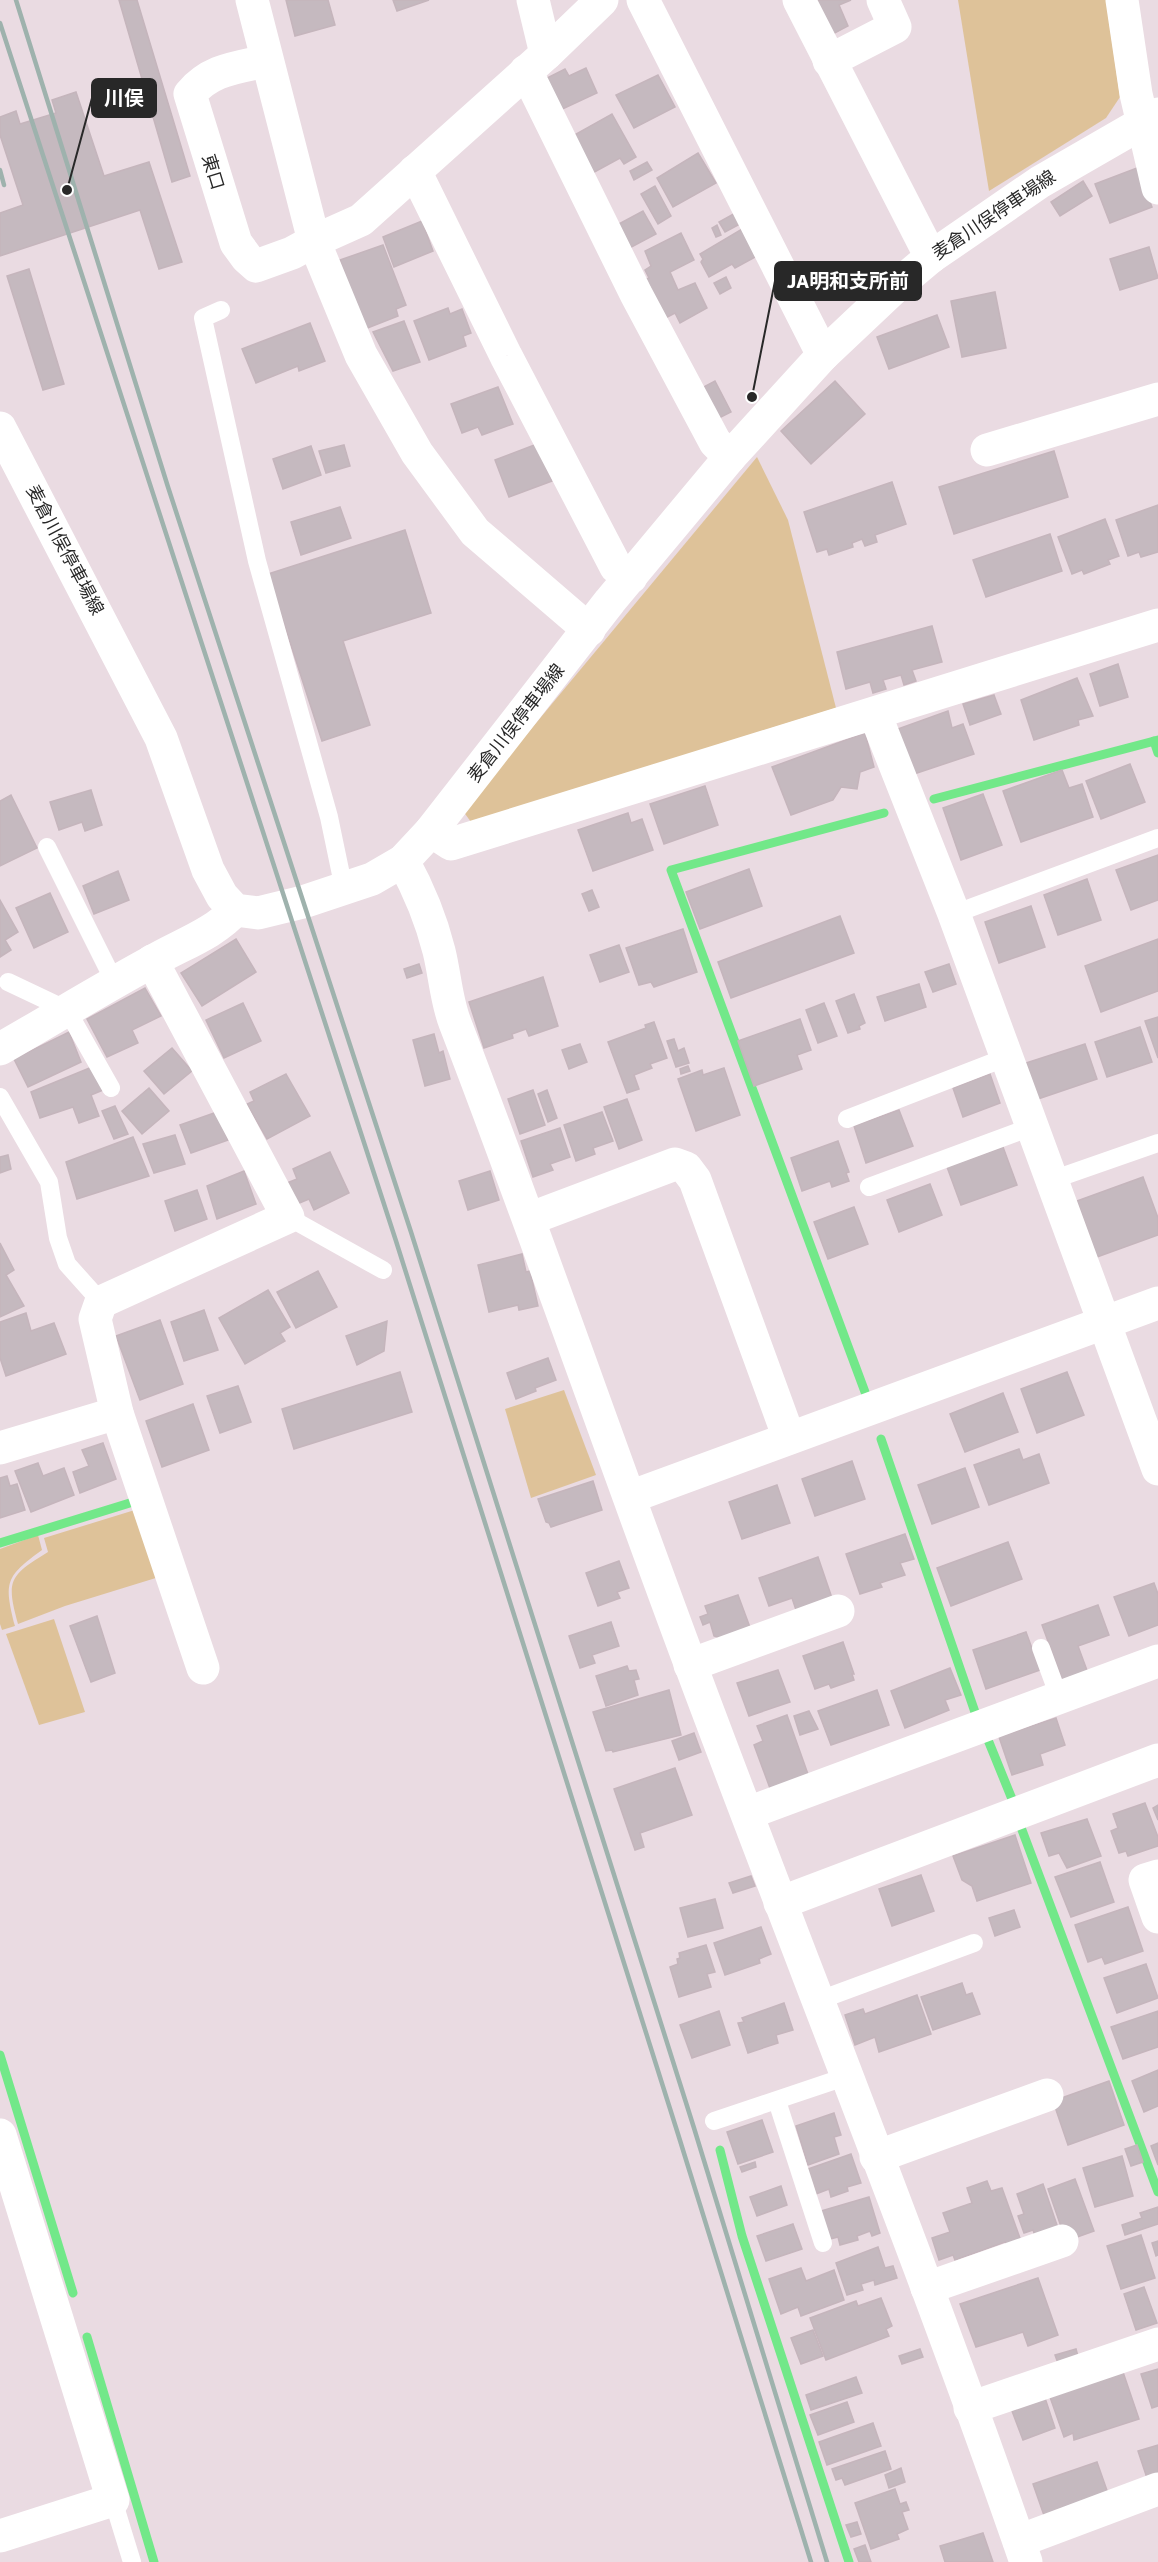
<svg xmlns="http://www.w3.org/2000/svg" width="1158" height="2562" font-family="Signika,'Noto Sans JP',sans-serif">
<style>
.green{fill:#dec299}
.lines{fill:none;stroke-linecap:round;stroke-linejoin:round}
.stream{stroke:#72e889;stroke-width:9}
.building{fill:#c5b9bf;stroke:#c5b5bc;stroke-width:1.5}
.service{stroke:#fff;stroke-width:18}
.minor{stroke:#fff;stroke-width:33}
.tertiary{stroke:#fff;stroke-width:33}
.secondary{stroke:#fff;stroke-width:33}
.rail{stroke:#9eb2ad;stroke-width:4.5}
.labels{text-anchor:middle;stroke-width:4.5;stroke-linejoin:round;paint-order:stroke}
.street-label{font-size:18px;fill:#282828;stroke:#fff}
.leader{fill:none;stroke:#282828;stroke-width:2}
.callout-dot{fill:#282828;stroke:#fff;stroke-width:2}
.callout{fill:#282828;stroke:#282828;stroke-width:2}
.callout-label{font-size:20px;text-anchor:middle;font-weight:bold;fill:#fff}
</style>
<rect width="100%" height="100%" fill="#eadbe2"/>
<!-- green -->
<g class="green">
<path d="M958,0h148l14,97 -14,21 -117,73z"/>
<path d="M757,457l31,63 48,188 -365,114 -8,-11z"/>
<path d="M564,1390l32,85 -65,23 -26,-89z"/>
<path d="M138,1509l21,68 -94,29 -47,18c-12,-44 -9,-48 30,-72l-4,-14z"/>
<path d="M38,1535l4,15c-37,27 -38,32 -27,76l-13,4 -2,-6v-75z"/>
<path d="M54,1619l31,93 -46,13 -33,-91z"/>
</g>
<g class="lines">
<!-- stream -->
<g class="stream">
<path d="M1154,741l4,12"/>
<path d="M934,799l224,-59"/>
<path d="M865,1392l-194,-522 213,-57"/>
<path d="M881,1439l95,276"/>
<path d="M0,1543l133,-41"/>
<path d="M986,1735l26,64"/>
<path d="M1019,1822l139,370"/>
<path d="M0,2055l73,238"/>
<path d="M720,2150l22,86 107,326"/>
<path d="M87,2337l67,225"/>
</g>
</g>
<!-- building -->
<g class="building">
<path d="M119,0h18l53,176 -18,6z"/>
<path d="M286,0h42l7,25 -40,11z"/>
<path d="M393,0h36l-32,11z"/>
<path d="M810,0h41l-12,5 9,21 -19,10z"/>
<path d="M586,68l11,25 -41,19 -15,-31 24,-12 4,7z"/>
<path d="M658,75l17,32 -41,21 -18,-33z"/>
<path d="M76,92l28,84 45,-14 33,100 -23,7 -19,-59 -140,46v-43l23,-8 -23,-70v-18l16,-6 4,13 36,-11 -4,-13z"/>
<path d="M612,114l24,43 -12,7 -4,-6 -31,17 -20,-37z"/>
<path d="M698,153l18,30 -43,24 -16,-29z"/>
<path d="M647,162l5,8 -18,10 -4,-9z"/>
<path d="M1137,168l15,39 -42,16 -15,-39z"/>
<path d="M1083,181l9,15 -32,20 -9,-14z"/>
<path d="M655,186l16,30 -13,8 -17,-30z"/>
<path d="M643,211l13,23 -32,17 -11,-24z"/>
<path d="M737,212l5,11 -17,9 -6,-10z"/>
<path d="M422,221l11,30 -39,16 -11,-30z"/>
<path d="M717,225l4,10 -5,2 -4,-9z"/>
<path d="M747,226l12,29 -24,13 -3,-4 -23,13 -8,-15 2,-3 -3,-5z"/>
<path d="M681,233l13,27 -24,12 8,18 17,-7 12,25 -27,15 -5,-10 -17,9 -20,-40 11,-4 -4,-8 6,-4 -6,-15z"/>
<path d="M383,245l23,60 -10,4 2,7 -33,13 -25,-69z"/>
<path d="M1149,247l9,31 -38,12 -10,-31z"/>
<path d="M29,269l35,115 -21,6 -36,-114z"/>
<path d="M726,277l5,11 -11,6 -6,-11z"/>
<path d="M995,292l11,56 -44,9 -11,-56z"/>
<path d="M448,308l2,6 12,-5 9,24 -8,3 3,10 -37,14 -15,-39z"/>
<path d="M937,315l12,32 -60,22 -12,-32z"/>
<path d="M404,321l16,41 -27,9 -20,-39z"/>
<path d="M310,323l15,38 -26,10 -1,-5 -42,17 -14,-34z"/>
<path d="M715,381l16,31 -16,8 -17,-30z"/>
<path d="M835,381l30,33 -54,50 -30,-33z"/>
<path d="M498,387l15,37 -31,11 -4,-8 -16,6 -11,-29z"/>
<path d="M537,444l15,37 -43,16 -14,-37z"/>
<path d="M344,445l6,21 -24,7 -7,-22z"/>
<path d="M311,446l10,29 -38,14 -10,-30z"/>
<path d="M1054,451l14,46 -114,37 -15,-47z"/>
<path d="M892,482l14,42 -31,11 2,7 -12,4 -3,-7 -10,4 1,4 -24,8 -2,-6 -10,3 -13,-40z"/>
<path d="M1158,505v47l-17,5 -2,-5 -11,4 -12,-36z"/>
<path d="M340,507l11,31 -50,17 -10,-33z"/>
<path d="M1105,519l14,37 -11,4 2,4 -26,10 -2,-4 -10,4 -14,-37z"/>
<path d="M405,530l26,83 -88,28 27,84 -48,16 -54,-167z"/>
<path d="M1050,534l12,37 -76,26 -13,-37z"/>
<path d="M932,626l10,36 -30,8 4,11 -12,4 -3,-10 -18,5 3,9 -13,4 -3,-11 -24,7 -9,-37z"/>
<path d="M1118,664l10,33 -28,9 -10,-32z"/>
<path d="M1077,678l16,38 -15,4 1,5 -45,15 -13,-40z"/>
<path d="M994,695l7,19 -31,11 -7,-21z"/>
<path d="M948,711l4,17 11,-4 11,30 -60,20 -16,-45z"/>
<path d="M865,733l9,34 -14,5 -3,17 -16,-2 -8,13 -42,15 -19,-48z"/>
<path d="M1130,764l15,38 -44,17 -15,-38z"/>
<path d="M1062,770l7,18 13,-4 11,33 -72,25 -18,-51z"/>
<path d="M705,786l13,39 -54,19 -14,-40z"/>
<path d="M91,790l11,35 -17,6 -3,-9 -23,8 -9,-28z"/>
<path d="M983,794l19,51 -41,15 -18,-52z"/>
<path d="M11,795l26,53 -37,18v-65z"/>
<path d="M628,813l3,10 11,-4 11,31 -60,21 -15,-41z"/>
<path d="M1158,855v45l-27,10 -15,-40z"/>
<path d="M749,869l13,37 -62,23 -14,-37z"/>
<path d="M118,871l11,29 -35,14 -11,-28z"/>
<path d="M1087,879l14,41 -43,15 -14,-40z"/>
<path d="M592,890l7,17 -10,4 -7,-17z"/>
<path d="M50,893l18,39 -34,16 -18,-40z"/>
<path d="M0,900l18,32 -13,8 6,10 -11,7z"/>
<path d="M1031,906l14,41 -46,16 -14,-41z"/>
<path d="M840,916l14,37 -123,45 -13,-36z"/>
<path d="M683,929l14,43 -43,15 -3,-5 -12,3 -13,-37z"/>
<path d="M236,939l20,33 -54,34 -21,-33z"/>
<path d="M1158,939v52l-57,21 -16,-46z"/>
<path d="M619,945l10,27 -29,10 -10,-27z"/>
<path d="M419,964l3,9 -15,5 -3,-9z"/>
<path d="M949,964l7,20 -23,8 -8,-20z"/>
<path d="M543,977l15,49 -29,10 -3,-7 -14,5 1,4 -29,10 -15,-46z"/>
<path d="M919,984l7,23 -41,14 -8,-24z"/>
<path d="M145,988l16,28 -29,14 6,13 -31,14 -20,-38z"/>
<path d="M854,994l11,29 -6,3 1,3 -12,4 -12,-32z"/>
<path d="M243,1003l18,38 -37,17 -18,-38z"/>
<path d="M824,1003l13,33 -19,7 -12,-33z"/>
<path d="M1158,1017v41l-13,-37z"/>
<path d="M800,1019l11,31 -14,5 5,14 -48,17 -16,-45z"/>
<path d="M654,1022l13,36 -17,6 2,4 -18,7 5,14 -12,4 -19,-51 38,-14 -1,-3z"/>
<path d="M1140,1027l12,35 -45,15 -12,-35z"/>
<path d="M69,1032l12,30 -53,25 -14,-28z"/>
<path d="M434,1034l5,19 4,-2 7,28 -25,7 -12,-46z"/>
<path d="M674,1039l4,12 6,-3 5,15 -13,4 -9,-26z"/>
<path d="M580,1044l7,18 -18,7 -7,-19z"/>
<path d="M1085,1044l12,35 -59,20 -12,-36z"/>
<path d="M172,1048l20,23 -28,23 -20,-23z"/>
<path d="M688,1066l2,5 -9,3 -1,-5z"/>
<path d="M92,1067l11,23 -12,5 8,21 -20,7 -6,-16 -33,11 -9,-26z"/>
<path d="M724,1068l16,47 -44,16 -18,-52 24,-9 1,5z"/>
<path d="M286,1074l24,42 -43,23 -20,-35 7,-3 -4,-9z"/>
<path d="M990,1074l10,29 -37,14 -10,-29z"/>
<path d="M149,1088l20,23 -27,23 -20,-23z"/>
<path d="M533,1090l12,35 -25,9 -12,-35z"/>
<path d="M547,1090l10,28 -9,4 -10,-28z"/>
<path d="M627,1099l15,41 -23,9 -15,-42z"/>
<path d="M115,1106l13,28 -14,5 -12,-28z"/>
<path d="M899,1110l14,36 -47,17 -12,-37z"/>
<path d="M217,1112l11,28 -37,13 -11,-28z"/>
<path d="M602,1112l11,29 -20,7 2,6 -19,7 -12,-36z"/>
<path d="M560,1128l10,29 -20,7 3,6 -20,7 -12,-36z"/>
<path d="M175,1135l10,29 -31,9 -11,-29z"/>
<path d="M133,1137l16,39 -72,23 -11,-37z"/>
<path d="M838,1141l11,31 -3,1 3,8 -17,6 -2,-6 -28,10 -11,-33z"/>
<path d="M1003,1147l14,38 -56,20 -14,-38z"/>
<path d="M330,1152l19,41 -35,17 -5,-11 -12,5 -10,-21 10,-4 -4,-10z"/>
<path d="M8,1155l3,14 -11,4v-16z"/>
<path d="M244,1171l12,33 -39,15 -10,-33z"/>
<path d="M490,1171l9,29 -31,10 -9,-29z"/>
<path d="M1143,1177l15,41v17l-61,22 -20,-56z"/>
<path d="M930,1184l12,31 -43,17 -12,-32z"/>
<path d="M197,1190l10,29 -32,12 -10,-30z"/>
<path d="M854,1207l14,37 -40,15 -14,-37z"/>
<path d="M0,1243l14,27 -8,5 18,31 -24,11z"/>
<path d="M522,1254l4,18 4,-1 8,35 -19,4 -1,-5 -29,7 -11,-47z"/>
<path d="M318,1271l19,36 -41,21 -19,-36z"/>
<path d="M268,1290l22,37 -10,6 5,8 -40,23 -26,-46z"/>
<path d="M204,1310l14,40 -34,11 -13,-39z"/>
<path d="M26,1313l5,18 23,-8 12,31 -60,22 -6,-18v-36z"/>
<path d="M160,1320l23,64 -43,16 -24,-64z"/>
<path d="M387,1321l-3,30 -27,14 -11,-29z"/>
<path d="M548,1358l8,22 -21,8 1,3 -20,8 -9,-26z"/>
<path d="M400,1372l12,40 -118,37 -12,-40z"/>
<path d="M1067,1372l17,43 -47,18 -16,-44z"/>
<path d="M238,1386l13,36 -31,11 -13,-37z"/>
<path d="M1003,1393l15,39 -53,20 -15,-38z"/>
<path d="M193,1404l16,46 -47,17 -16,-46z"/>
<path d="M103,1443l13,36 -36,14 -7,-21 16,-6 -7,-16z"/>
<path d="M1019,1449l4,11 16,-6 10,29 -60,22 -15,-40z"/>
<path d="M852,1461l13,38 -50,17 -13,-37z"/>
<path d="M38,1463l5,13 21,-8 10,27 -43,17 -16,-41z"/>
<path d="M965,1468l14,39 -47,17 -14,-39z"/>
<path d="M7,1476l3,10 7,-2 8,26 -25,8v-40z"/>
<path d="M593,1481l9,29 -51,17 -2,-4 -3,-1 -8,-23z"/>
<path d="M777,1485l13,38 -48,16 -13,-37z"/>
<path d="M905,1534l9,25 -14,4 5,12 -25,8 2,4 -22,7 -14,-40z"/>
<path d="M1008,1542l14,37 -71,27 -14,-38z"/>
<path d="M818,1557l14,41 -36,12 -4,-12 -23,8 -10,-28z"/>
<path d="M619,1561l10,27 -12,4 3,6 -22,8 -12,-33z"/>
<path d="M1154,1583l4,11v31l-29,11 -15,-39z"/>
<path d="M738,1595l13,35 -28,9 -9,-3 -4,-14 -7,3 -3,-8 8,-3 -3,-8z"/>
<path d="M1098,1605l11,30 -31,11 10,27 -25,9 -21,-57z"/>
<path d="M97,1616l18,57 -24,9 -21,-56z"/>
<path d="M611,1622l8,24 -27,9 3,8 -15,5 -11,-32z"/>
<path d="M1026,1632l14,38 -54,19 -13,-39z"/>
<path d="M843,1642l11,32h-2l2,6 -23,8 -2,-4 -14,5 -12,-33z"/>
<path d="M627,1666l2,5 7,-1 3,9 -5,1 4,15 -32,11 -10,-30z"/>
<path d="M950,1668l11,27 -16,5 4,10 -44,18 -14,-37z"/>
<path d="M778,1670l12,32 -41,14 -12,-33z"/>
<path d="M669,1690l12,45 -68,17 -1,-2 -6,1 -13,-39z"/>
<path d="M877,1690l12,35 -58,20 -13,-34z"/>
<path d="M809,1711l9,18 -18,6 -6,-19z"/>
<path d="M787,1715l22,62 -38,14 -17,-46 9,-4 -6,-15z"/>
<path d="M1056,1718l9,27 -25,9 3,11 -31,10 -13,-38z"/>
<path d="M694,1733l7,19 -22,8 -7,-19z"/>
<path d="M675,1768l17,47 -52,18 4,14 -9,3 -21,-61z"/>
<path d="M1145,1803l13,34v9l-30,10 -2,-5 -7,2 -8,-22 7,-3 -5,-14z"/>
<path d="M1158,1805v15l-5,-12z"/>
<path d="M1087,1819l14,37 -34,12 -8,-15 -10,3 -8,-23z"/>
<path d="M1015,1835l16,48 -54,18 -5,-15 -10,-6 -9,-24z"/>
<path d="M1100,1862l14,40 -43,15 -16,-40z"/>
<path d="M921,1875l13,36 -42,15 -13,-37z"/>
<path d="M751,1876l4,10 -22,7 -4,-10z"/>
<path d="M715,1899l8,29 -35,9 -8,-29z"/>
<path d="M1128,1907l15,44 -38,13 -3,-7 -14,5 -13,-37z"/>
<path d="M1014,1910l6,17 -25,9 -6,-18z"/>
<path d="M761,1927l10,27 -12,5 1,4 -35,12 -11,-32z"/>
<path d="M706,1945l9,27 -8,2 4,13 -32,10 -9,-30 8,-3 -1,-5 3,-1 -1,-5z"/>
<path d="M1146,1964l12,34 -41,15 -13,-35z"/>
<path d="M962,1983l4,12 6,-2 8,21 -47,16 -12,-33z"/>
<path d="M917,1995l14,39 -52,18 -4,-15 -20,8 -10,-30 18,-6 2,5z"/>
<path d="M784,2003l9,27 -17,5 2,8 -30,10 -10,-30 6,-1 -2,-4z"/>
<path d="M719,2011l11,34 -38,13 -12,-33z"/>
<path d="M1158,2011v36l-35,12 -12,-32z"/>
<path d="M1158,2070v36l-14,6 -12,-31z"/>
<path d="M1109,2081l15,44 -56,20 -15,-44z"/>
<path d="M834,2113l7,22 -7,2 5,17 -31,11 -12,-39z"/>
<path d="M762,2120l11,32 -35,12 -11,-32z"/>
<path d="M1158,2143v22l-7,-19z"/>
<path d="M1137,2145l6,17 -12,4 -6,-17z"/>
<path d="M851,2154l10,29 -14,4 1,4 -17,6 -2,-8 -13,5 -8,-25z"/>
<path d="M1122,2156l11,40 -38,11 -12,-39z"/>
<path d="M755,2162l1,5 -14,5 -2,-5z"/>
<path d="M1075,2179l19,52 -28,10 -18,-52z"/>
<path d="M987,2181l4,10 11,-3 19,53 -14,5 -2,-4 -50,18 -2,-5 -14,5 -7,-22 18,-6 -7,-19 29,-10 -5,-15z"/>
<path d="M1043,2184l15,44 -23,8 -2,-6 -9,3 -6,-17 6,-2 -7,-20z"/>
<path d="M781,2186l6,19 -30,11 -7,-19z"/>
<path d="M869,2197l11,36 -8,3 -2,-5 -13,5 1,4 -18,5 -2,-8 -8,2 -9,-28z"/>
<path d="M1158,2207v17l-33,11 -3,-10 20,-7 -2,-5z"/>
<path d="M793,2224l9,25 -36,12 -9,-25z"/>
<path d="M1141,2235l14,43 -34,11 -14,-43z"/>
<path d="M1158,2241v14l-2,1 -4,-13z"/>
<path d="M878,2247l7,21 8,-2 4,12 -22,7 -1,-5 -13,4 2,6 -16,5 -11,-32z"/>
<path d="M801,2268l5,13 28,-11 10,30 -43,16 -3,-9 -17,7 -12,-35z"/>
<path d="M1038,2278l20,57 -30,11 -5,-14 -47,15 -16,-43z"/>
<path d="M1144,2287l13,36 -21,7 -12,-36z"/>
<path d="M881,2298l11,28 -6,3 3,7 -63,24 -16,-42 46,-17 2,5z"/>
<path d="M813,2330l10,26 -22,8 -10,-26z"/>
<path d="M920,2349l3,8 -21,7 -3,-8z"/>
<path d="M1076,2349l3,11 -20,6 -4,-11z"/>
<path d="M1158,2369v37l-6,2 -11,-34z"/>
<path d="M1123,2372l16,47 -65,21 -1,-7 -9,4 -14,-40z"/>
<path d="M856,2377l6,16 -51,17 -5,-15z"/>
<path d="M1045,2398l10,30 -32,12 -11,-29z"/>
<path d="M847,2402l7,20 -36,13 -8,-20z"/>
<path d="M873,2423l8,23 -54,19 -8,-23z"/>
<path d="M1158,2445v29l-11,4 -9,-27z"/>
<path d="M885,2451l6,18 -46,16 -3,-7 -6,2 -4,-11z"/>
<path d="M1097,2462l13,37 -64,22 -13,-37z"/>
<path d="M901,2468l4,14 -16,6 -4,-13z"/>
<path d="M895,2489l5,15 6,-2 3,8 -7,2 6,17 -11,5 2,5 -28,10 -16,-46z"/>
<path d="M857,2522l4,12 -10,3 -5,-12z"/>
<path d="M983,2533l10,29h-48l-5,-16z"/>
<path d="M865,2545l6,17h-12l-5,-13z"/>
</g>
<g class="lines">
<!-- service -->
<g class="service">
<path d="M221,310l-18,8 1,5 53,238 72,256 15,72"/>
<path d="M47,847l68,136"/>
<path d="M954,914l204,-76"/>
<path d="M8,982l59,28 44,78"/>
<path d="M0,1097l49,85 9,56 9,26 34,38"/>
<path d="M847,1119l160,-62"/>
<path d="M1052,1180l106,-37"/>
<path d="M869,1187l162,-60"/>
<path d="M288,1217l95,53"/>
<path d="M1041,1648l18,49"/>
<path d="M817,2001l157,-58"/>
<path d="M777,2101l46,142"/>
<path d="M714,2121l131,-44"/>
<path d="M113,2500l19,62"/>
</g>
<!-- minor -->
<g class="minor">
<path d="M533,0l13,54"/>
<path d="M643,0l180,355"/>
<path d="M799,0l132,257"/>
<path d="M1122,0l14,94 22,94"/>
<path d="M829,61l66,-34 -12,-27"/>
<path d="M526,71l110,223 79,148 15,15"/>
<path d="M415,171l91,185 110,211 15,10"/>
<path d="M314,241l47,-21 185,-166 56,-54"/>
<path d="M987,450l171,-51"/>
<path d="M875,714l79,200 204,555"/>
<path d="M431,831l20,13 707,-219"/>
<path d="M403,861c16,29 28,58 36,90 6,24 7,49 16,72 82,213 156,429 236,643 111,298 231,595 335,896"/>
<path d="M152,961l136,256 -187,85 -6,17 22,94 86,255"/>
<path d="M0,1049c51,-29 101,-60 153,-88 27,-16 61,-27 82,-51"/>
<path d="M529,1219l146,-55 11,4 9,12 94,258"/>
<path d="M0,1448l117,-35"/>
<path d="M630,1497l528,-194"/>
<path d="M690,1665l148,-54"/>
<path d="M748,1813l410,-152"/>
<path d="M1158,1876l-13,4 13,37"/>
<path d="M780,1903l378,-143"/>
<path d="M0,2135l113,365 -113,36"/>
<path d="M876,2157l171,-62"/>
<path d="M927,2288l135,-47"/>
<path d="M970,2408l188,-64"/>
<path d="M1019,2541l139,-52"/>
</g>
<!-- tertiary -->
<g class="tertiary">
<path d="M252,0l62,241 47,114 56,98 58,79 114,98"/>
<path d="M266,61c-30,7 -55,8 -76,33l46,149 11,15 9,8 36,-13 22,-12"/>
</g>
<!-- secondary -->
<path class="secondary" d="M0,428l161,310 47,132 14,26 13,14 23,3 45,-11 69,-23 31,-18 28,-30 179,-230 120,-144 93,-102 70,-66 38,-32 109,-75 118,-68"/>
<!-- rail -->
<g class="rail">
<path d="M16,0l152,487 243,745 283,896 133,434"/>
<path d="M0,23l396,1218 282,893 133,428"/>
<path d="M0,170l4,15"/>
</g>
</g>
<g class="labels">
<!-- street labels -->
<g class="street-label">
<text transform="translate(213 172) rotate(73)" y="6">東口</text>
<text transform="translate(994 215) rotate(-34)" y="6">麦倉川俣停車場線</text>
<text transform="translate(65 550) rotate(62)" y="6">麦倉川俣停車場線</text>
<text transform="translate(516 723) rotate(-52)" y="6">麦倉川俣停車場線</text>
</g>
</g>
<!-- callouts -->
<path class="leader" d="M67 190L92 98M752 397L775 281"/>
<g class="callout-dot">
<circle cx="67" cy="190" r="6"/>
<circle cx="752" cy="397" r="6"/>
</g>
<g class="callout">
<rect x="92" y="79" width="64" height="38" rx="6"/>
<rect x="775" y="262" width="146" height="38" rx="6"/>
</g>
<g class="callout-label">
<text x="124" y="105">川俣</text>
<text x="848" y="288">JA明和支所前</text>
</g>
</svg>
